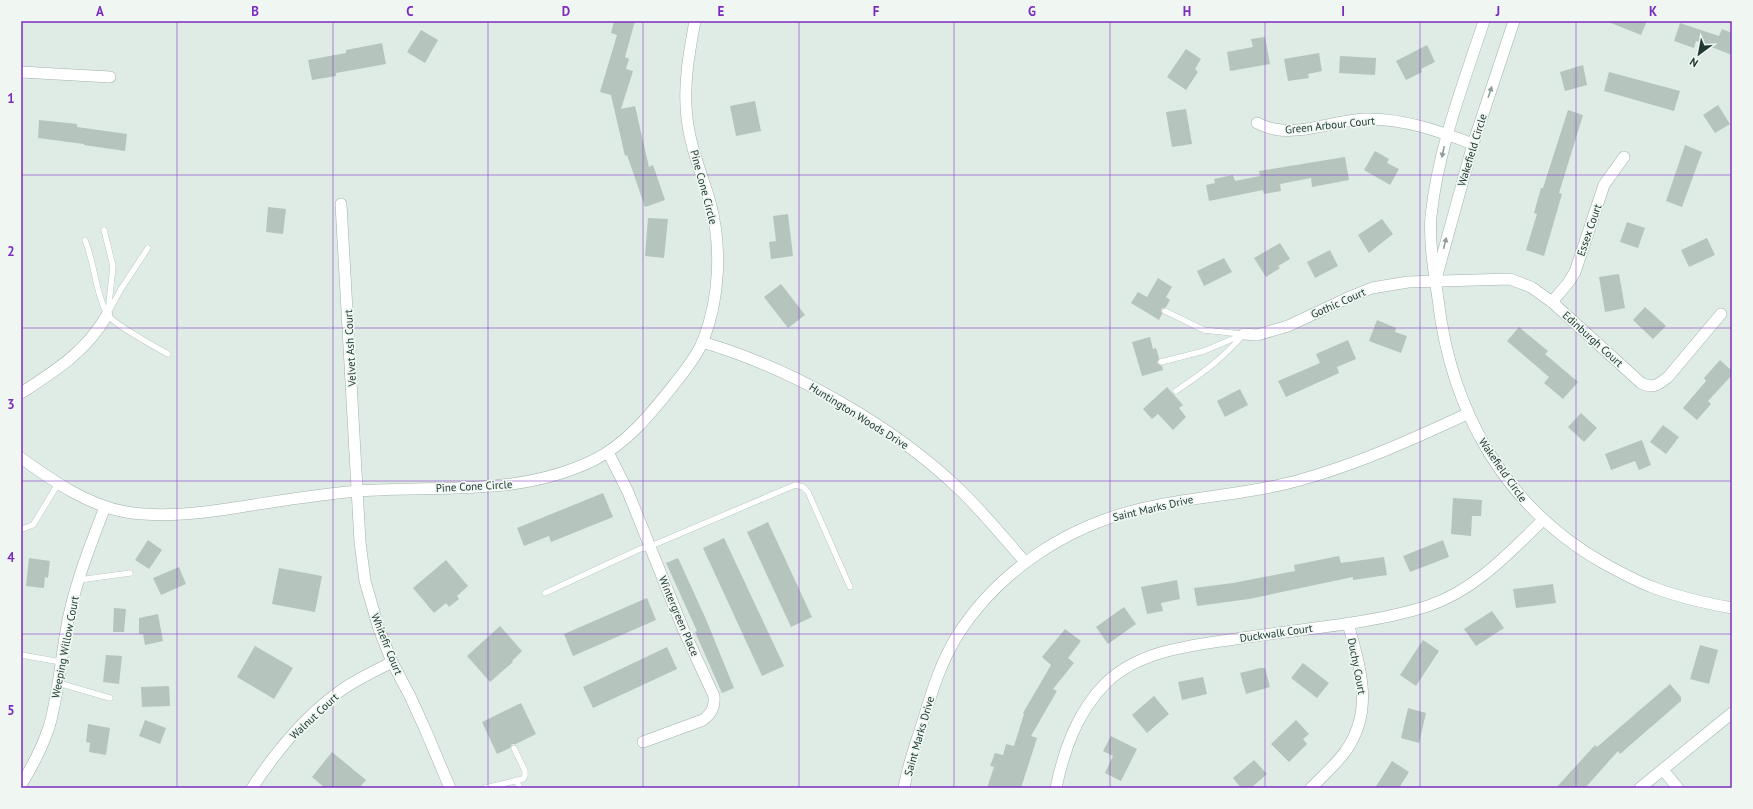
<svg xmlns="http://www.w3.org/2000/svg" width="1753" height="809" font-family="'PT Sans',sans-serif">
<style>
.building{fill:#b5c5be}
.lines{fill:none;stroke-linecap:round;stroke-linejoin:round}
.lane-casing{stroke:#a2b2ac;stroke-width:6}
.street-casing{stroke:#a2b2ac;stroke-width:12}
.lane{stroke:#fff;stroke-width:5.5}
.street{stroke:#fff;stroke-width:11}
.oneway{fill:#909c99}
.grid{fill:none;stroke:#7b2cbf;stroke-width:1;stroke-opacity:0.55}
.labels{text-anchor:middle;stroke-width:3.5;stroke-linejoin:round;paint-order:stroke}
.street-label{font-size:11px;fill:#203a33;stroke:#f0f7f3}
.neatline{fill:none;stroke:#7b2cbf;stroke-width:1.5}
.grid-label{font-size:13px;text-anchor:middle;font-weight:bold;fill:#7b2cbf}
</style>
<rect width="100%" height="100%" fill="#dfebe5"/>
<!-- building -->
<g class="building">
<path d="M614,21h21l-10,36 4,2 -3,10 7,2 -12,38 14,-3 14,61 4,-2 12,35 -20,7 -18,-52 -2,1 -14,-61 -11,-3 17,-57 -6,-2z"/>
<path d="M1606,21h41l-6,14z"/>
<path d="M1680,23l39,13 3,-7 10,4v22l-36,-14 -2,7 -20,-7z"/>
<path d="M421,30l17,10 -13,23 -18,-11z"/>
<path d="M1265,37l5,27 -40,7 -3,-19 26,-5 -2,-8z"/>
<path d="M382,43l4,21 -50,9v3l-24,4 -4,-20 38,-7v-3z"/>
<path d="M1427,45l8,17 -14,7 1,3 -16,8 -10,-19z"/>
<path d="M1186,49l15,10 -6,10 3,3 -12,18 -19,-13z"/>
<path d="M1319,53l3,18 -14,3 1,4 -21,3 -4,-22z"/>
<path d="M1340,56l36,2 -1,17 -36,-2z"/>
<path d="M1583,65l4,20 -22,6 -5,-19z"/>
<path d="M1609,72l71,19 -6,20 -70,-20z"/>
<path d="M755,101l6,30 -25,5 -6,-30z"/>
<path d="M1718,105l12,19 -15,9 -12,-18z"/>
<path d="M1186,109l6,35 -20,3 -6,-35z"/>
<path d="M1568,110l15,5 -24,78 3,1 -18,62 -18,-6 11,-36 -3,-1 7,-25h2z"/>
<path d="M39,120l38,4v3l50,7 -2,17 -41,-6v-1l-46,-6z"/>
<path d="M1685,145l17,7 -20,55 -16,-6z"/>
<path d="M1375,151l14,8 -2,4 12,6 -9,16 -26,-15z"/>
<path d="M1345,157l4,23 -37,7 -1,-9 -31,6 1,7 -17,3 -1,-4 -54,11 -3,-16 9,-2 -1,-4 19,-4 2,6 25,-5 -1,-5z"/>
<path d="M268,207l18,2 -3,25 -17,-2z"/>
<path d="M788,214l5,42 -22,3 -2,-17 7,-1 -3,-25z"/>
<path d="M648,218l20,1 -4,39 -19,-2z"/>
<path d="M1382,219l11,15 -24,19 -11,-18z"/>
<path d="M1627,222l18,6 -7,20 -18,-6z"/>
<path d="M1707,238l8,17 -26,12 -8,-17z"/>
<path d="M1280,243l10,16 -12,7 2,2 -14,9 -12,-19z"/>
<path d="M1330,250l8,16 -23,12 -8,-16z"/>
<path d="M1224,258l8,14 -28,14 -7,-15z"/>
<path d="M1619,274l6,34 -20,4 -6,-35z"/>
<path d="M1158,278l14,9 -6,10 4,3 -4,7 -5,2 1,5 -3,6 -28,-17 7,-11 9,5z"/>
<path d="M781,284l24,31 -17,13 -24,-31z"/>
<path d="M1645,307l21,19 -13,13 -20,-19z"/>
<path d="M1377,320l19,8 -1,4 12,4 -6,17 -32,-12z"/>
<path d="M1519,327l29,24 -3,3 33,28 -15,17 -19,-16 5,-6 -42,-36z"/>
<path d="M1150,337l3,12 3,-1 3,10 -2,5 5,3 1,4 -21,6 -10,-34z"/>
<path d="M1348,340l8,19 -19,8 2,6 -53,24 -8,-16 42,-18 -4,-9z"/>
<path d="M1720,360l12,11v4l-24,26 3,3 -14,16 -14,-12 23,-27 -2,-3z"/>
<path d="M1167,387l16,18 -4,3 7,9 -13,13 -15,-16 -6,5 -9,-10z"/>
<path d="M1240,389l8,16 -23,12 -8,-16z"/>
<path d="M1581,413l16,15 -13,14 -16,-15z"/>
<path d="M1663,425l16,12 -13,17 -16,-12z"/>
<path d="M1642,440l9,25 -12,5 -4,-9 -24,9 -6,-16z"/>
<path d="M603,493l10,24 -62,25 -2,-6 -25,10 -7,-18z"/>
<path d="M1453,498l29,2 -1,16h-9l-1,20 -20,-2z"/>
<path d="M768,522l44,95 -21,10 -44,-95z"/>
<path d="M724,538l60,128 -22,10 -59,-128z"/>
<path d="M148,540l14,10 -13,19 -14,-9z"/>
<path d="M1443,540l6,17 -39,15 -7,-16z"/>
<path d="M1339,556l2,7 43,-6 3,18 -34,5v-3l-104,22 -52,7 -3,-18 39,-5 62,-12 -1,-6z"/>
<path d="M29,558l21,3 -2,17 -3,-1 -1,11 -18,-2z"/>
<path d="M678,558l27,59 29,71 -12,5 -27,-61 2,-1 -31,-68z"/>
<path d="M446,560l22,26 -11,10 2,3 -10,8 -3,-4 -12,10 -21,-25z"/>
<path d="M179,567l7,17 -25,11 -8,-17z"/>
<path d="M279,568l43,8 -7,36 -43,-8z"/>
<path d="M1177,580l3,19 -19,4 2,8 -16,3 -6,-27z"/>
<path d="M1553,584l3,19 -40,5 -3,-19z"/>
<path d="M647,598l9,22 -83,36 -9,-22z"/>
<path d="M1124,607l12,17 -28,20 -12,-17z"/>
<path d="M114,608l12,1 -2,23h-11z"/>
<path d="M1492,611l12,17 -28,18 -12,-17z"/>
<path d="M158,614l5,27 -18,4 -2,-11h-4v-16z"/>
<path d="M500,626l22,25 -10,10 1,1 -23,20 -23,-26z"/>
<path d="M1065,629l16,12 -13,17 6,5 -21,26 4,2 -26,45 6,2 -16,50h-34l7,-21 -4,-1 5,-13 8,2 3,-11 8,2 10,-32 -1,-1 28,-48 -9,-8z"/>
<path d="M1423,640l16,11 -23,35 -16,-11z"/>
<path d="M1700,645l18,5 -9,34 -19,-5z"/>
<path d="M255,646l38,22 -19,31 -37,-22z"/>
<path d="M667,647l10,22 -84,39 -10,-21z"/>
<path d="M106,655l16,1 -3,28 -16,-2z"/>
<path d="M1303,663l26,20 -12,15 -26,-20z"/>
<path d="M1260,668h5l5,19 -24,7 -6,-21z"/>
<path d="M1203,677l4,17 -25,6 -4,-18z"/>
<path d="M1670,684l11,13v4l-61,53 -2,-3 -33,37h-29l39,-43 2,2z"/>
<path d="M169,686l1,20 -28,1 -1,-20z"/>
<path d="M1154,696l15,18 -22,19 -15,-18z"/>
<path d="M521,703l15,31 -20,10h-4l-2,4 -13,6 -15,-32z"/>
<path d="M1408,708l18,5 -7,30 -18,-5z"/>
<path d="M145,720l21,8 -6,16 -21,-8z"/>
<path d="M1296,720l13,14 -6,5 4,5 -18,18 -18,-18z"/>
<path d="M88,724l22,4 -4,27 -17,-3 1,-9 -4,-1z"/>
<path d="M1111,736l26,13 -16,32 -16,-8 8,-17 -10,-5z"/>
<path d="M332,752l34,28 -7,8h-34l-13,-11z"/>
<path d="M1254,760l13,14 -16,14h-10l-8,-10z"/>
<path d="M1392,761l17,11 -10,16h-24z"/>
</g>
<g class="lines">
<defs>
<g id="lane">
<path d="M104,230l9,36 -5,47"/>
<path d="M85,240c10,24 10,52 22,74 5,9 50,34 61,40"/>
<path d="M109,311l12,-22 27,-41"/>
<path d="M1165,311l39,19 37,4"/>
<path d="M1161,362l43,-11 38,-16"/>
<path d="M1176,391c28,-19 45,-31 68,-57"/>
<path d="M22,529l11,-4 25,-41"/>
<path d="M79,580l51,-7"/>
<path d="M545,593l95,-44 11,-3 144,-61 8,2 5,5 42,95"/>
<path d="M21,655l40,7"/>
<path d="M58,683l52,15"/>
<path d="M516,780l4,8"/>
<path d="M485,788l38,-9 2,-3v-5l-11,-23"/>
</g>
<g id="street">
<path d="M1484,21c-21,64 -46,128 -53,195 -2,27 3,56 7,83 13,112 67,209 167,265 15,8 31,17 47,23 26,10 53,16 80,21"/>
<path d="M21,72l89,5"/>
<path d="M1257,123c5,2 11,5 17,6 29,6 62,-9 91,-10 37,-1 74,12 108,25"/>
<path d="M341,204l19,338 5,39 14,48 13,33 18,34 15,33 25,59"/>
<path d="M1437,275l36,-131 41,-123"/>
<path d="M1552,302l16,-19 7,-11 29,-87 20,-28"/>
<path d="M1244,334l13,1 31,-9 64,-30 20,-8 36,-6 102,-3 21,8 21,15 89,81c12,6 17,2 27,-6l53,-63"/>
<path d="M702,342c89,26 192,84 258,148 23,22 44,48 65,72"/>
<path d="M21,393c34,-22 66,-42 86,-78"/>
<path d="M608,452l20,40 56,139 30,65c1,11 -2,17 -11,24l-60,22"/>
<path d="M21,458c32,23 66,47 105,54 37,6 77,1 114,-5 39,-6 79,-13 119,-16 81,-6 159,6 235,-31 34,-17 59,-49 82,-78 10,-13 21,-26 27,-41 17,-43 19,-95 7,-139 -8,-28 -20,-55 -23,-84 -4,-32 2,-65 8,-97"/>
<path d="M1663,770l15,18"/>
<path d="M21,785c11,-18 21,-37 28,-58 11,-37 12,-78 21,-116 8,-35 22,-70 35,-104"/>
<path d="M252,788c25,-38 55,-75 94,-101 14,-9 31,-17 46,-25"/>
<path d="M904,788c4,-23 12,-45 19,-67 9,-30 18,-59 34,-85 41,-65 109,-109 183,-127 53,-13 108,-14 160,-29 58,-16 113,-41 167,-66"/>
<path d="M1056,788c8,-38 21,-76 50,-105 34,-33 84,-37 129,-44 62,-10 133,-14 193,-33 47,-16 80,-52 115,-86"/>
<path d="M1311,788c11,-11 24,-23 34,-36 30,-42 15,-84 3,-129"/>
<path d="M1640,788l92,-75"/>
</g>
</defs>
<!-- lane casing -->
<use href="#lane" class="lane-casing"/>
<!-- street casing -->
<use href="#street" class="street-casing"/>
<!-- lane -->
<use href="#lane" class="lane"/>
<!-- street -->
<use href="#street" class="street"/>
</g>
<!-- one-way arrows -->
<defs><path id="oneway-solid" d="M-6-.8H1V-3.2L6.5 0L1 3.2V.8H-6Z"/></defs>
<g class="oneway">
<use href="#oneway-solid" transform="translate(1490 92) rotate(-71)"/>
<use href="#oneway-solid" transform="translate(1443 152) rotate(102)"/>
<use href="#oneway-solid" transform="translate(1445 243) rotate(-76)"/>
</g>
<!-- grid -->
<path class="grid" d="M177,21v767M333,21v767M488,21v767M643,21v767M799,21v767M954,21v767M1110,21v767M1265,21v767M1420,21v767M1576,21v767M21,175h1711M21,328h1711M21,481h1711M21,634h1711"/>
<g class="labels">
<!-- street labels -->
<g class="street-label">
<text transform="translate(1330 125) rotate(-6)" y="4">Green Arbour Court</text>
<text transform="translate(1472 150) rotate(-73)" y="4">Wakefield Circle</text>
<text transform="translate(704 187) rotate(75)" y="4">Pine Cone Circle</text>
<text transform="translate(1589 230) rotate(-71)" y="4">Essex Court</text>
<text transform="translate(1338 303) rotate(-24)" y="4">Gothic Court</text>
<text transform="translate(1593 339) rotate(42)" y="4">Edinburgh Court</text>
<text transform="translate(350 348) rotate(-93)" y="4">Velvet Ash Court</text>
<text transform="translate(859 416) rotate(32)" y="4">Huntington Woods Drive</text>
<text transform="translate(1503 470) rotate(55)" y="4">Wakefield Circle</text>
<text transform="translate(474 486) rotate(-3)" y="4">Pine Cone Circle</text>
<text transform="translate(1153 508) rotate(-13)" y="4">Saint Marks Drive</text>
<text transform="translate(679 616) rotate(67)" y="4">Wintergreen Place</text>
<text transform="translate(1276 633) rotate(-8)" y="4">Duckwalk Court</text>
<text transform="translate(387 644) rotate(68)" y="4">Whitefir Court</text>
<text transform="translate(65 647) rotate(-79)" y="4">Weeping Willow Court</text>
<text transform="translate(1357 666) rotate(79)" y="4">Duchy Court</text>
<text transform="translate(314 716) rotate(-43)" y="4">Walnut Court</text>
<text transform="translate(919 736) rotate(-74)" y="4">Saint Marks Drive</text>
</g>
</g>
<!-- border -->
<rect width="1753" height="809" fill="none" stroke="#f0f7f3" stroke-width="44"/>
<!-- north arrow -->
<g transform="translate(1699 54) rotate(212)" stroke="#f0f7f3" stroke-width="3" paint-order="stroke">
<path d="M0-3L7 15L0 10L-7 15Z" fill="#203a33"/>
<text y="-6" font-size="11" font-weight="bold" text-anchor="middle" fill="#203a33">N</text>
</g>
<rect x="22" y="22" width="1709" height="765" class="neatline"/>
<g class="grid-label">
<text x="100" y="16">A</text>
<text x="255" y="16">B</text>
<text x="410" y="16">C</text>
<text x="566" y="16">D</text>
<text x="721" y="16">E</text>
<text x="876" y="16">F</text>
<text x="1032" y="16">G</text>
<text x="1187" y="16">H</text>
<text x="1343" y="16">I</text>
<text x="1498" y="16">J</text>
<text x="1653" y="16">K</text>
<text x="11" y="103">1</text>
<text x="11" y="256">2</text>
<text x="11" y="409">3</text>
<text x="11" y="562">4</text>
<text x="11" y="715">5</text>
</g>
</svg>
